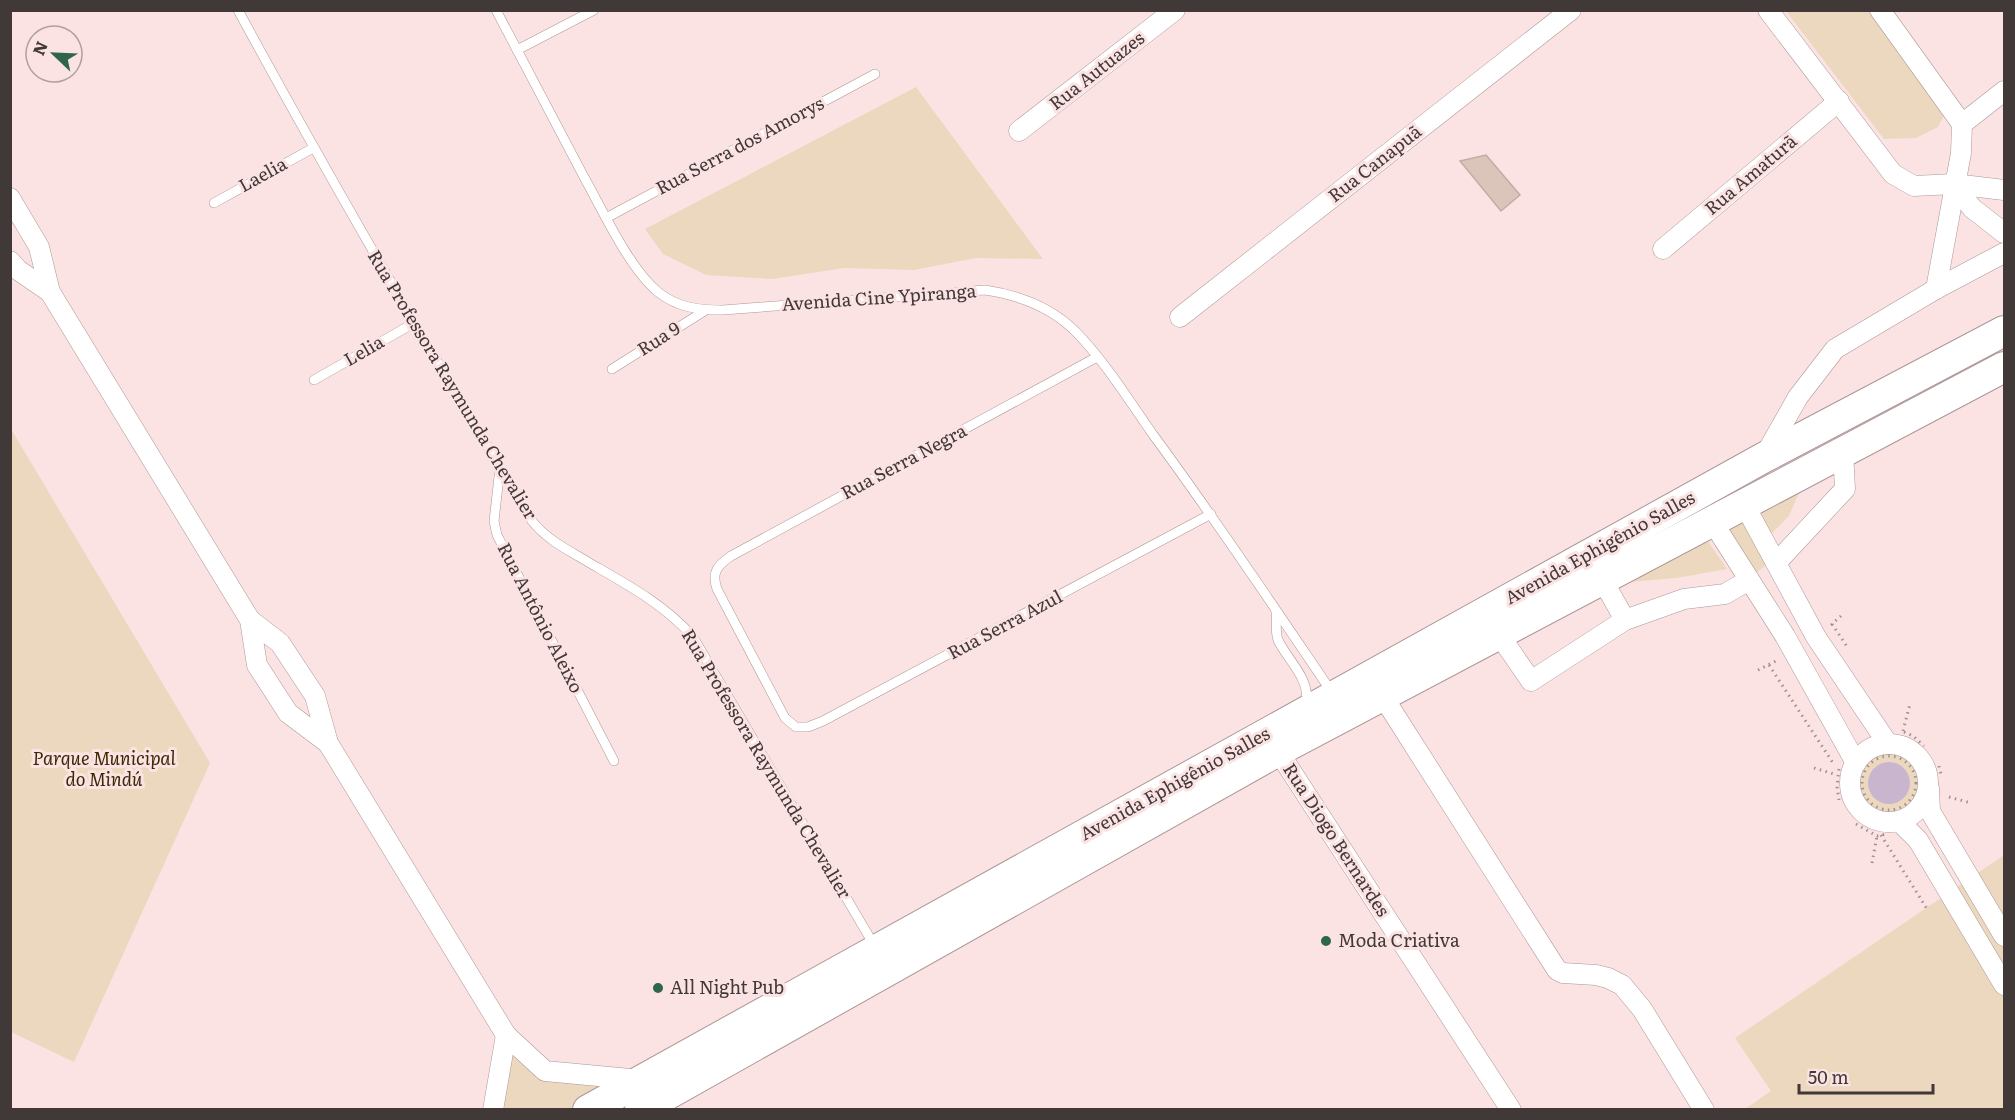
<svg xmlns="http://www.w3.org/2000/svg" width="2015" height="1120" font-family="Literata,serif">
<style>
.green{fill:#ebd8be}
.water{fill:#cab5ce}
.building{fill:#dbc5bb;stroke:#c2ada4;stroke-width:1.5}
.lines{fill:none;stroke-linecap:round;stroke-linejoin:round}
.lane-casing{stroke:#ae9696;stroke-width:10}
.street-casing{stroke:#ae9696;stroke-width:21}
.primary-casing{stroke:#ae9696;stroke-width:32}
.path{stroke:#a19090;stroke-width:3;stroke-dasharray:1.5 4.5;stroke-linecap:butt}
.lane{stroke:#fff;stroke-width:9}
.street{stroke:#fff;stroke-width:20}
.primary{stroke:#fff;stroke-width:30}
.poi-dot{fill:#2f654b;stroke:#fce3e3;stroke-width:2}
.labels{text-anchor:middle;stroke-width:6;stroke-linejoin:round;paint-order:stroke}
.street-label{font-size:18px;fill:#413838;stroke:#fce3e3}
.park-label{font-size:18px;font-style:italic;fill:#3d2804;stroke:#fce3e3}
.poi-label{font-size:18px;fill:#413838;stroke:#fce3e3;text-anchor:start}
</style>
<rect width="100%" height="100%" fill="#fce3e3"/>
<!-- green -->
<g class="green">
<path d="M1786,11h86l75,99 -9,17 -22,11 -32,1z"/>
<path d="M916,87l127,172 -67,-1 -62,12 -70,-2 -72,11 -66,-4 -43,-21 -18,-25z"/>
<path d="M11,429l199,334 -136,299 -63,-30z"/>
<path d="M1806,477l-17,39 -24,24 -14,-34z"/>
<path d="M1738,515l31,48 -16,12 -28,-43z"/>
<path d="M1705,537l22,32 -50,9 -48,4z"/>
<circle cx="1889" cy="783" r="31"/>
<path d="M2004,855v254h-259l26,-18 -36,-53z"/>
<path d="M512,1048l31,28 69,8 -40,25 -75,1z"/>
</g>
<!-- water -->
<circle class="water" cx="1889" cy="783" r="21"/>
<!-- building -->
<path class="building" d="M1486,155l34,40 -19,16 -41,-50z"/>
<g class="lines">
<defs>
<g id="lane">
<path d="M238,10c94,173 193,343 294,511 15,19 36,29 56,41 38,22 76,42 105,75l181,308"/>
<path d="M496,10c29,56 59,111 88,167 19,34 45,91 74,115 20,16 41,18 65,18l262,-20c33,5 65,16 90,41 29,29 55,71 79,105 62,84 120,171 179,258"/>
<path d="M517,50l77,-40"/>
<path d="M214,203l99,-55"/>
<path d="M606,218l269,-144"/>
<path d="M1097,357l-366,199c-13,9 -20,16 -14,33l68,129 11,9h12l15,-6 388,-207"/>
<path d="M612,369l94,-59"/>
<path d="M314,380l100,-57"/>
<path d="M500,468l-6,53 3,14 117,226"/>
<path d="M1276,612c1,8 -1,20 2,28 10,21 33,39 28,64"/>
</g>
<g id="street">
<path d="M1768,10l125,164 21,12 40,-2 50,6"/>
<path d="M1880,10l82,114 -1,29 -25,136"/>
<path d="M1962,124l42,-33"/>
<path d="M1019,131l156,-121"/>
<path d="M1954,184l18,24 32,25"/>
<path d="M10,198l29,49 11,45 200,328 7,45 31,48 40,30"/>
<path d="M1663,249l176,-148"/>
<path d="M10,261l8,9 32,22"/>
<path d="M1180,317l391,-307"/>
<path d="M1764,457l34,-60 37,-48 101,-60 68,-36"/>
<path d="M1744,504l72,133 72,107"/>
<path d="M1712,521l73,115 71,127"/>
<path d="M1776,563l69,-74 -2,-37"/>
<path d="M1602,579l23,41"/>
<path d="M250,620l30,23 35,53 13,47 178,292 39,36 96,9"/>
<path d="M1498,633l33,48 94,-61 59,-21 41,-5 24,-14"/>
<path d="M1382,695l175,275 6,3 33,2 12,3 14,7 20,24 62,101"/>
<circle cx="1889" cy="783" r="39"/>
<path d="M1278,751l233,359"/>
<path d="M1929,788l1,23 74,125"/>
<path d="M1899,821l19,19 86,145"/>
<path d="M493,1110l13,-75"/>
</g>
<g id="primary">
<path d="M588,1110l1175,-652 241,-127"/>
<path d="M640,1110l638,-359 726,-384"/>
</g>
</defs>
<!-- lane casing -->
<use href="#lane" class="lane-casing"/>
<!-- street casing -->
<use href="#street" class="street-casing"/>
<!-- primary casing -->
<use href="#primary" class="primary-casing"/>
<!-- path -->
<g class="path">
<path d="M1832,624l16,24"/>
<path d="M1831,625l10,-9"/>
<path d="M1769,665l64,98"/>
<path d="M1758,670l20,-10"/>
<path d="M1903,731l7,-27"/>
<path d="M1904,732l9,4 11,10"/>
<circle cx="1889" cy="783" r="27"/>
<path d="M1939,766l2,8"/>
<path d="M1814,768l23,7"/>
<path d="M1839,769l-2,18 2,13"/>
<path d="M1949,797l22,6"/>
<path d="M1856,824l21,12 10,-2"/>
<path d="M1881,835l46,74"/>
<path d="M1872,863l5,-27"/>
</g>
<!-- lane -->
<use href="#lane" class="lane"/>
<!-- street -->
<use href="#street" class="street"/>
<!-- primary -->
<use href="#primary" class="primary"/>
</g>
<!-- markers -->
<g class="poi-dot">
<circle cx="1326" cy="941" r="6"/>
<circle cx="658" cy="988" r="6"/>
</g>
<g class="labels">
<!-- street labels -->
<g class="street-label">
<text transform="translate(1097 71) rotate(-38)" y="6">Rua Autuazes</text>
<text transform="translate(740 146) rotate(-28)" y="6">Rua Serra dos Amorys</text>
<text transform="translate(1375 164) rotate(-38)" y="6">Rua Canapuã</text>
<text transform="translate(263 175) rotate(-29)" y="6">Laelia</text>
<text transform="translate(1751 175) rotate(-40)" y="6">Rua Amaturã</text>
<text transform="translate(879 298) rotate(-4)" y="6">Avenida Cine Ypiranga</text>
<text transform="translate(659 339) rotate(-32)" y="6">Rua 9</text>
<text transform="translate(364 351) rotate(-30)" y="6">Lelia</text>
<text transform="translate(452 385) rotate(59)" y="6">Rua Professora Raymunda Chevalier</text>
<text transform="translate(904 462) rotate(-28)" y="6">Rua Serra Negra</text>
<text transform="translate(1600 548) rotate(-29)" y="6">Avenida Ephigênio Salles</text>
<text transform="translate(540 618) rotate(63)" y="6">Rua Antônio Aleixo</text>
<text transform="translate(1005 625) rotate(-28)" y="6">Rua Serra Azul</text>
<text transform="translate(766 764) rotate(59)" y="6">Rua Professora Raymunda Chevalier</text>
<text transform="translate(1175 784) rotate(-29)" y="6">Avenida Ephigênio Salles</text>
<text transform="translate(1336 840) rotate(57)" y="6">Rua Diogo Bernardes</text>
</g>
<!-- park labels -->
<g class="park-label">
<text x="104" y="765">Parque Municipal<tspan x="104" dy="21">do Mindú</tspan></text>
</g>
<!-- poi labels -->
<g class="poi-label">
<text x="1338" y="947">Moda Criativa</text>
<text x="670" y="994">All Night Pub</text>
</g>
</g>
<!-- border -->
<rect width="2015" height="1120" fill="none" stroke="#413838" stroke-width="24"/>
<!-- north arrow -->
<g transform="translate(54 54) rotate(293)"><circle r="28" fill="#fce3e3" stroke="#b19f9f" stroke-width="1.5"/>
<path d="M0-4.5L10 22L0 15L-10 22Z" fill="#2f654b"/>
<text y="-9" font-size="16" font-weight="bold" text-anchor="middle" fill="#413838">N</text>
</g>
<!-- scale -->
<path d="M1799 1084v9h134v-9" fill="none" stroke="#413838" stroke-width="3"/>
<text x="1808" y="1084" font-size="18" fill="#413838" stroke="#fce3e3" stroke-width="4.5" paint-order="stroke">50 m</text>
</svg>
